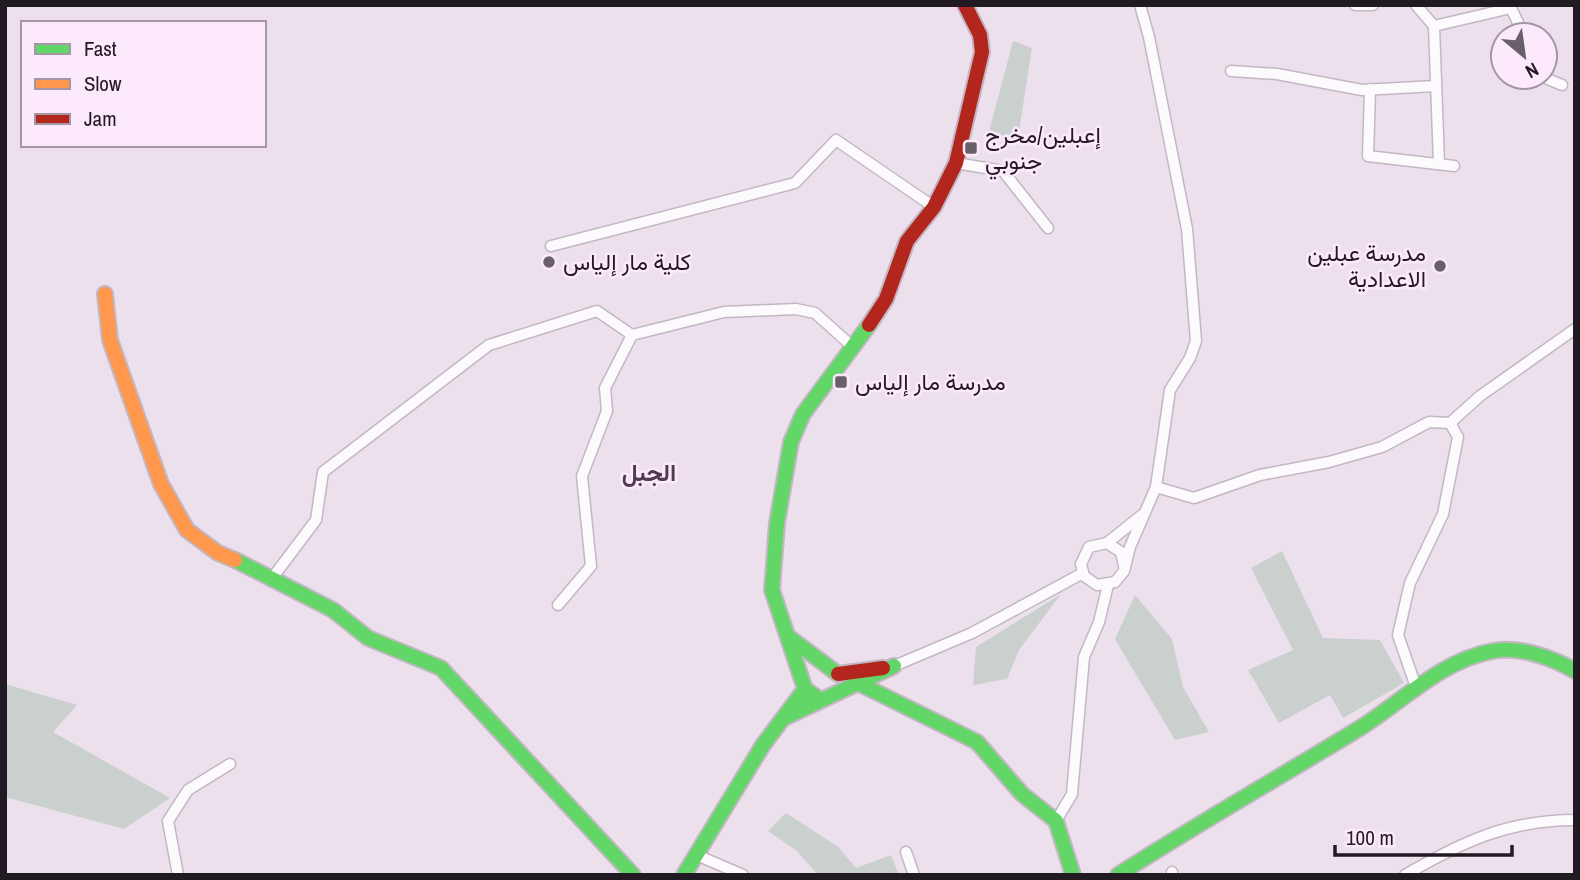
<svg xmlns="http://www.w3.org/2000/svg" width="1580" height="880" font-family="'Archivo Narrow',Vazirmatn,sans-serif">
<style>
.green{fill:#cad0cd}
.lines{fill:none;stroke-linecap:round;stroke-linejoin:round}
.street-casing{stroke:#c2b7c2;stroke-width:13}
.fast-casing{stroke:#c2b7c2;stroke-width:18}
.slow-casing{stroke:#c2b7c2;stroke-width:18}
.jam-casing{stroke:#c2b7c2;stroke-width:18}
.street{stroke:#fcfafc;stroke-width:10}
.fast{stroke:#63d668;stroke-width:14}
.slow{stroke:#ff974d;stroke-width:14}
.jam{stroke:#b3261e;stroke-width:14}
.poi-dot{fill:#695f69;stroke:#fde9fc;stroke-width:2.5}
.labels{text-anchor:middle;stroke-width:5;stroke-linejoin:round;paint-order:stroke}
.poi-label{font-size:23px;fill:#221a22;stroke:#fde9fc;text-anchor:start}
.neighbourhood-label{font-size:24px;font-weight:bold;fill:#4f3b4e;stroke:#fde9fc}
</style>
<rect width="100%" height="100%" fill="#ede0ed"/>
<!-- green -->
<g class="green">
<path d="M1013,41l19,7 -15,96 -28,-12z"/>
<path d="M1282,551l41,87 57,2 24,43 -61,35 -13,-23 -51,28 -31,-53 45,-20 -42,-82z"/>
<path d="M1061,594l-42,56 -12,29 -34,6 3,-38z"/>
<path d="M1135,595l37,44 11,48 26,45 -34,8 -60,-101z"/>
<path d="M5,684l72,21 -24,27 117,66 -46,31 -119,-32z"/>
<path d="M786,813l51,33 19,22 35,-13 8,20h-81l-21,-24 -29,-20z"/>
</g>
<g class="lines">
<defs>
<g id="street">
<path d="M1355,5h18"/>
<path d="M1416,5l18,21 77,-18 13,27"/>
<path d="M1434,26l5,138"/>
<path d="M1231,71l46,3 85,16 74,-4"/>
<path d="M1543,77l19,8"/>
<path d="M1370,89l-2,67 86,10"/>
<path d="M956,163l47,8 45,57"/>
<path d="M551,246l244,-63 41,-43 98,67"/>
<path d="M1450,423l30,-27 95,-67"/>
<path d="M1156,487l38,11 66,-23 69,-13 53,-15 47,-25 21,1 8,14 -15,77 -33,69 -12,52 18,52"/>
<path d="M1107,543l35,-28"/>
<path d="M1124,566l-3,-14 -14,-9 -18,4 -8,17 3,12 13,9 18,-3 9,-11 6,-24 26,-60 14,-97 20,-32 6,-17 -9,-112 -38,-192 -9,-32"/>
<path d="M273,577l43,-57 7,-48 166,-127 108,-34 35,24"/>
<path d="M558,605l33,-39 -9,-90 25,-65 -2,-23 27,-53 92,-23 72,-3 19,4 39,35"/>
<path d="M894,666l78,-33 111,-60"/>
<path d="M1056,821l16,-27 12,-137 15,-35 9,-37"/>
<path d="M906,852l8,23"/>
<path d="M699,856l44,19"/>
<path d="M1172,872v3"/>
<path d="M178,875l-10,-54 20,-31 42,-26"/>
<path d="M1405,875c57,-33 103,-55 170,-55"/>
</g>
<g id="fast">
<path d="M235,560l98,50 35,28 73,30 192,207"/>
<path d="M790,638l48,36"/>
<path d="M860,684l117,58 45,52 34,27 17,54"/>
<path d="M819,699l-14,-10 -33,-99 5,-67 14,-81 12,-28 66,-89"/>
<path d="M786,717l108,-51"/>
<path d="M684,875l79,-130 42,-56"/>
<path d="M1118,875c79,-51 162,-98 242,-147 43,-27 82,-68 133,-77 27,-5 60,7 82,20"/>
</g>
<path id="slow" d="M105,294l5,46 51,144 26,46 31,23 17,7"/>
<g id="jam">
<path d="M869,325l17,-26 21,-58 27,-34 22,-44 26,-111 -2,-17 -15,-30"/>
<path d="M838,674l45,-6"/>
</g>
</defs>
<!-- street casing -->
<use href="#street" class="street-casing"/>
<!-- fast casing -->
<use href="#fast" class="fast-casing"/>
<!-- slow casing -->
<use href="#slow" class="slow-casing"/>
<!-- jam casing -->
<use href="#jam" class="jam-casing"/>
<!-- street -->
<use href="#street" class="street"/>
<!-- fast -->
<use href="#fast" class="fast"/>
<!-- slow -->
<use href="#slow" class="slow"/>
<!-- jam -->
<use href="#jam" class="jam"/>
</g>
<!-- markers -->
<g class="poi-dot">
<rect x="964" y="141" width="14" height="14" rx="3.5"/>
<circle cx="549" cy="262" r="7"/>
<circle cx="1440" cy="266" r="7"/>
<rect x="834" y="375" width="14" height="14" rx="3.5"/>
</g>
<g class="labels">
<!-- poi labels -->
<g class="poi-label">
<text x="985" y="143">إعبلين/مخرج<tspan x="985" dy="26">جنوبي</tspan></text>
<text x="1426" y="261" text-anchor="end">مدرسة عبلين<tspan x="1426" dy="26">الاعدادية</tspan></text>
<text x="563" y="270">كلية مار إلياس</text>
<text x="855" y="390">مدرسة مار إلياس</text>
</g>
<!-- neighbourhood labels -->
<g class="neighbourhood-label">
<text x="649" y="481">الجبل</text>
</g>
</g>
<!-- border -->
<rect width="1580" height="880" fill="none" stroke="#221a22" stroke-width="14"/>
<!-- legend -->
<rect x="21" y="21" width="245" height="126" fill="#fde9fc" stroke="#a596a5" stroke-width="2"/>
<rect x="35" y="44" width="35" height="10" fill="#63d668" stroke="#a596a5" stroke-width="2"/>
<text x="84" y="56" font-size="21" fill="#221a22">Fast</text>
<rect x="35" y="79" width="35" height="10" fill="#ff974d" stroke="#a596a5" stroke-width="2"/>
<text x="84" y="91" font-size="21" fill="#221a22">Slow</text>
<rect x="35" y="114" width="35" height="10" fill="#b3261e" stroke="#a596a5" stroke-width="2"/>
<text x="84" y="126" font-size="21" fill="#221a22">Jam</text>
<!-- north arrow -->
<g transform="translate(1524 56) rotate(151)"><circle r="33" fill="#fde9fc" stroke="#a596a5" stroke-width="2"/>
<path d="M0-5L12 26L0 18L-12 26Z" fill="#695f69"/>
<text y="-10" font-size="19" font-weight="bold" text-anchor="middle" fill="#221a22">N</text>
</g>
<!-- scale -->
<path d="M1335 845v10h177v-10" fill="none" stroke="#221a22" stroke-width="3.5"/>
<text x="1346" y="845" font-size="21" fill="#221a22" stroke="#fde9fc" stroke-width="5" paint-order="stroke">100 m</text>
</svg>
